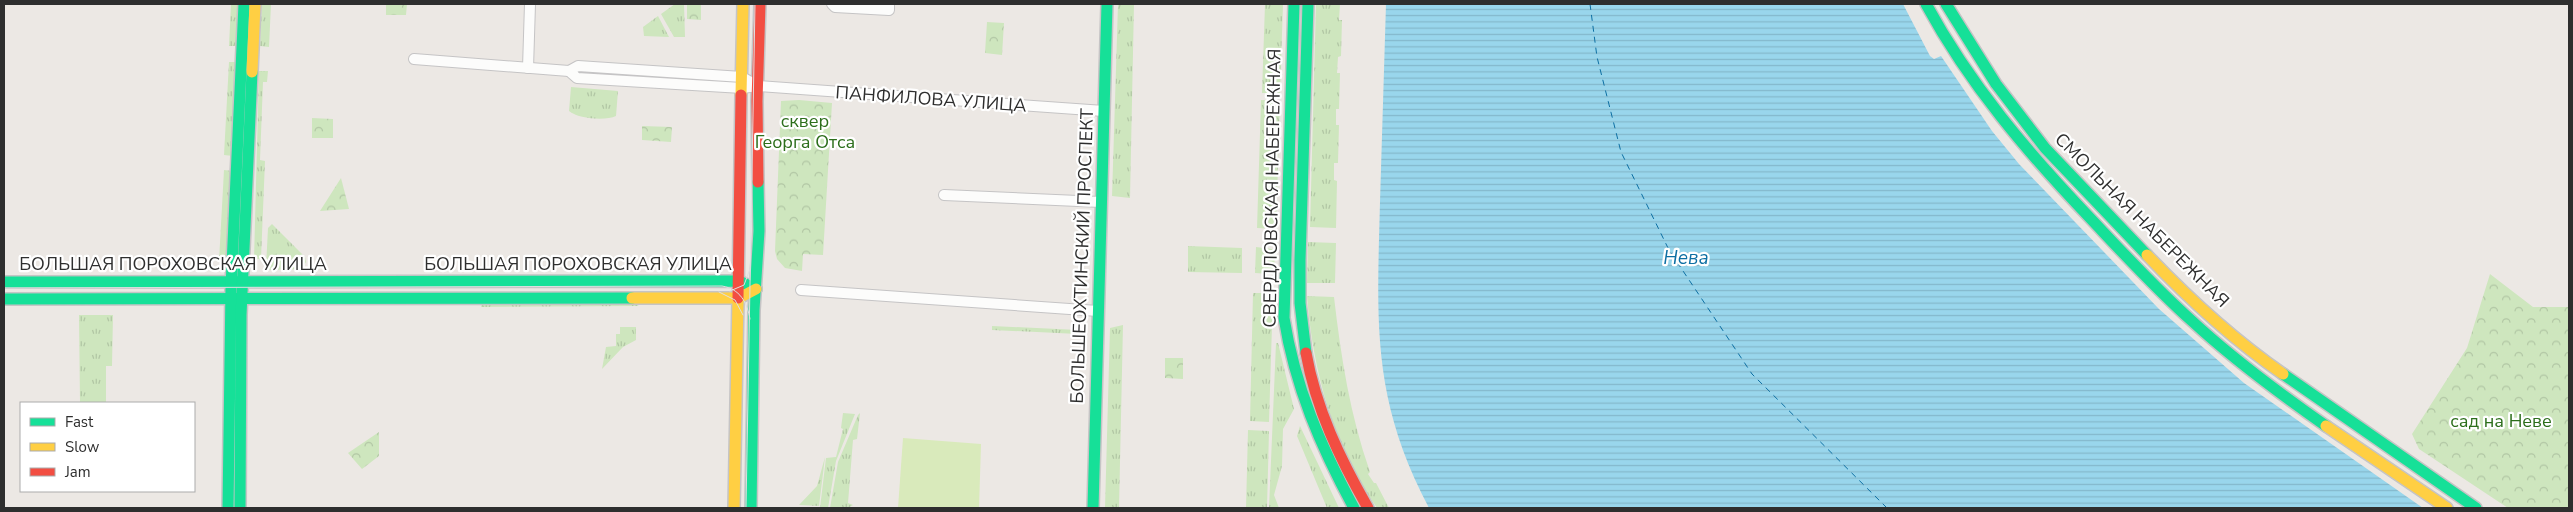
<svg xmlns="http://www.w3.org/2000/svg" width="2573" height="512" font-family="'Nunito Sans',sans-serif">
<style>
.grass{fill:url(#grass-tufts)}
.park{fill:url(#park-crowns)}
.pitch{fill:#d9eabb}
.water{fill:url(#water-rules)}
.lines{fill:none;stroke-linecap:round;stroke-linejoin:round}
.ferry{stroke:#0d6fa3;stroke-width:1;stroke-dasharray:6 5;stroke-linecap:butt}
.street-casing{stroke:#c5c4c5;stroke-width:12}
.fast-casing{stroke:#c5c4c5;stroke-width:14}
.slow-casing{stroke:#c5c4c5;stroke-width:14}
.jam-casing{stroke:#c5c4c5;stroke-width:14}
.street{stroke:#fcfcfb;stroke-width:10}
.fast{stroke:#16e098;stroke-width:11}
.slow{stroke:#ffcf43;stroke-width:11}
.jam{stroke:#f24e42;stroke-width:11}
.tram{stroke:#dfdfe1;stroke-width:1}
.labels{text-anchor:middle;stroke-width:4.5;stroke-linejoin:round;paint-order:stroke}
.street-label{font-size:18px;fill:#2e2e2e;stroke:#fff}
.park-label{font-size:18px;fill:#2c6e1b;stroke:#fff}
.water-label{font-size:19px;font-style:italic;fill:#0d6fa3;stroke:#fff}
</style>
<defs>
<pattern id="grass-tufts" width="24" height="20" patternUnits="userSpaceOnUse" patternTransform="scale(1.25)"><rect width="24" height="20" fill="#cee6be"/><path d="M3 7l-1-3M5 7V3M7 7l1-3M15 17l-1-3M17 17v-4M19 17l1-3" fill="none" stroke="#b1c6a4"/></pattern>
<pattern id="park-crowns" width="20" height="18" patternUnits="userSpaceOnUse" patternTransform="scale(1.25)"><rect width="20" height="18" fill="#cee6be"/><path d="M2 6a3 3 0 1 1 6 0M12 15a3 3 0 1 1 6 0" fill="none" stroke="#b1c6a4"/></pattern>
<pattern id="water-rules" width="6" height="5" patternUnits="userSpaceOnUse" patternTransform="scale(1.25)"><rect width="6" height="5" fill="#99d6ec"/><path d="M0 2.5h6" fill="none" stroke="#84b8cb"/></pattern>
</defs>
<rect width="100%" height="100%" fill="#ece8e4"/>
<!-- grass -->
<g class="grass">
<path d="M231,4h9l-2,42h-9z"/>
<path d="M262,4h9l-2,43 -9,-1z"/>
<path d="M675,4h9l1,33h-11l-13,-23z"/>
<path d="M1118,4h16l-4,194 -18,-2z"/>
<path d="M1265,4h18l-3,89h-18z"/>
<path d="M1316,4h24l-1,16h3l-1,36 -3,1 -1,16h3l-1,36h-3v16h3l-1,38h-4v17l3,1 -1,47 -26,-1z"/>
<path d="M658,16l11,21 -25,-1 -1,-9z"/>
<path d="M229,62h8l-4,94 -9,-1z"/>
<path d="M259,71h9l-1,11h-4l-3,78 5,1 -4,98h-7z"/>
<path d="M571,87l47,4 -2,25c-10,5 -38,3 -47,-5z"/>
<path d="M1261,100l19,1 -4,128 -19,-1z"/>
<path d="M224,170l8,1 -5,91 -8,-1z"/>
<path d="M272,224l33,33 1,5 -5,7 -31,1 -4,-3 2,-39z"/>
<path d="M1308,242l28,1 -1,40h-28z"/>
<path d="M1188,246l54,2v25l-54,-1z"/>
<path d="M1256,247l16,2 3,5 -1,17 -4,3 -15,-1z"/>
<path d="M1253,293h20l-4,129 -19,-1z"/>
<path d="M1307,296l27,1c7,60 16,118 36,175l-2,2 6,9h2l13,25h-12c-44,-63 -64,-136 -70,-212z"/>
<path d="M482,303l157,1 -1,2 -157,1z"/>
<path d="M79,315h34l-1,51h-6v37h-26z"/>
<path d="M1123,325l-4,183h-14l5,-180z"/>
<path d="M992,326l86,4v4l-86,-4z"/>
<path d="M620,327h16v13l-13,7 -21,22 4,-22 10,-1v-12h4z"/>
<path d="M1276,343h2l16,66 -11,20 -1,37 -8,29 5,13h-10z"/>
<path d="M843,413l12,1 -19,47 -8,47h-8l6,-50 10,-1 7,-28 -2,-1z"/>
<path d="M860,413l-3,26 -4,1 -5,63 5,2 -5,3h-18l8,-46 20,-47z"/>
<path d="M1300,426l39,82h-12l-30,-72z"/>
<path d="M1248,430l21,1 -2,77h-21z"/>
<path d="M825,457l-6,49 -20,-1 18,-19z"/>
</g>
<!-- park -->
<g class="park">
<path d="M386,4h21l-1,11h-20z"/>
<path d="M687,4h14v16l-14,-1z"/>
<path d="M987,22l17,1 -2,32 -17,-2z"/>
<path d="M799,100l33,3 -9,152 -20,-1 -1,17 -17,-3 -8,-9 -2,-8 6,-150z"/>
<path d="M312,118l21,1v19h-21z"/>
<path d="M642,126l30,1 -1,15 -29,-2z"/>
<path d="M341,178l8,31 -29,2z"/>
<path d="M2490,274l43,33h36v201h-61l-89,-59 -7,-15 55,-86z"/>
<path d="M1165,358h18v21l-18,-1z"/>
<path d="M379,432v24l-17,13 -14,-16z"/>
</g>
<!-- pitch -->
<path class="pitch" d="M903,438l78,6 -2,64h-81z"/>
<!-- water -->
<path class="water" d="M1386,4h517l27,52 4,3 7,-3 51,75 27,33 140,145 85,74 179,125h-994c-58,-110 -52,-186 -49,-306 2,-66 4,-132 6,-198z"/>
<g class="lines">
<!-- ferry -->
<path class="ferry" d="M1590,4l7,53 24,95 48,98 83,124 135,134"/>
<defs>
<g id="street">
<path d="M832,4l3,3 54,3v-6"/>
<path d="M414,59l155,12"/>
<path d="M578,66l164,11 16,9 -16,2 -165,-10 -8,-7z"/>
<path d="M528,68l2,-64"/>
<path d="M758,86l346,25"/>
<path d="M944,195l157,7"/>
<path d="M801,290l297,21"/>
</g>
<g id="fast">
<path d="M1294,4l-10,314c11,69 37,129 70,190"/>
<path d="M1926,4c44,81 102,149 165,215 33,35 65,70 101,102 42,39 87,72 134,105"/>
<path d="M1946,4l50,80 49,64 102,107"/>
<path d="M4,282l735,-1 17,8"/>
<path d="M4,299l628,-1"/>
<path d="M1306,353l-6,-50v-43l8,-256"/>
<path d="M2283,374l193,134"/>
<path d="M228,508l3,-221 13,-283"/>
<path d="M240,508l1,-193 11,-243"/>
<path d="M751,508l3,-198 5,-79 -1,-49"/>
<path d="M1093,508l14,-504"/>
</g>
<g id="slow">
<path d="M252,72l3,-68"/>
<path d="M741,95l2,-91"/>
<path d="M2147,255c41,43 87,85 136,119"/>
<path d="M632,298h107l17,-9"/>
<path d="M2326,426l121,82"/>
<path d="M734,508l4,-210"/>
</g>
<g id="jam">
<path d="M758,182l-1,-81 3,-97"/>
<path d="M738,298l3,-203"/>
<path d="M1306,353c10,56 34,106 62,155"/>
</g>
</defs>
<!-- street casing -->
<use href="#street" class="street-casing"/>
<!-- fast casing -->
<use href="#fast" class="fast-casing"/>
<!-- slow casing -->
<use href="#slow" class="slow-casing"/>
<!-- jam casing -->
<use href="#jam" class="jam-casing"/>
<!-- street -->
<use href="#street" class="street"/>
<!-- fast -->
<use href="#fast" class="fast"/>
<!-- slow -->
<use href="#slow" class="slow"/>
<!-- jam -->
<use href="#jam" class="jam"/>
<!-- tram -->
<g class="tram">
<path d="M4,288l718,-2c18,3 25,16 28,33"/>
<path d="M730,291l14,-6 6,-16"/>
<path d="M719,292l16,8 8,15"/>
<path d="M746,508l9,-504"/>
</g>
</g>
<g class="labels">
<!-- street labels -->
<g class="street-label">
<text transform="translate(931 99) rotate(4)" y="6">ПАНФИЛОВА УЛИЦА</text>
<text transform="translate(1272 188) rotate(-89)" y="6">СВЕРДЛОВСКАЯ НАБЕРЕЖНАЯ</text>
<text transform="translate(2142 220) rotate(45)" y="6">СМОЛЬНАЯ НАБЕРЕЖНАЯ</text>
<text transform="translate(1082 256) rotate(-88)" y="6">БОЛЬШЕОХТИНСКИЙ ПРОСПЕКТ</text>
<text x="173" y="270">БОЛЬШАЯ ПОРОХОВСКАЯ УЛИЦА</text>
<text x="578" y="270">БОЛЬШАЯ ПОРОХОВСКАЯ УЛИЦА</text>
</g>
<!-- park labels -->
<g class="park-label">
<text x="805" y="127">сквер<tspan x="805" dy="21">Георга Отса</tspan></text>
<text x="2501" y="427">сад на Неве</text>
</g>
<!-- water labels -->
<g class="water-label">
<text x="1686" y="264">Нева</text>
</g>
</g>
<!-- border -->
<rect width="2573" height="512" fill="none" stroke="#2e2e2e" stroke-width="10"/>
<!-- legend -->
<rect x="20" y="402" width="175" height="90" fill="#ffffff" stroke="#ababab"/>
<rect x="30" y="418" width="25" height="8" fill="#16e098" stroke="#ababab"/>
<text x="65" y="427" font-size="15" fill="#2e2e2e">Fast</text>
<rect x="30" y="443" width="25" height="8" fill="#ffcf43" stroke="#ababab"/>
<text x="65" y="452" font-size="15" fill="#2e2e2e">Slow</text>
<rect x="30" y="468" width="25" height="8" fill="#f24e42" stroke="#ababab"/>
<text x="65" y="477" font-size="15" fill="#2e2e2e">Jam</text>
</svg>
